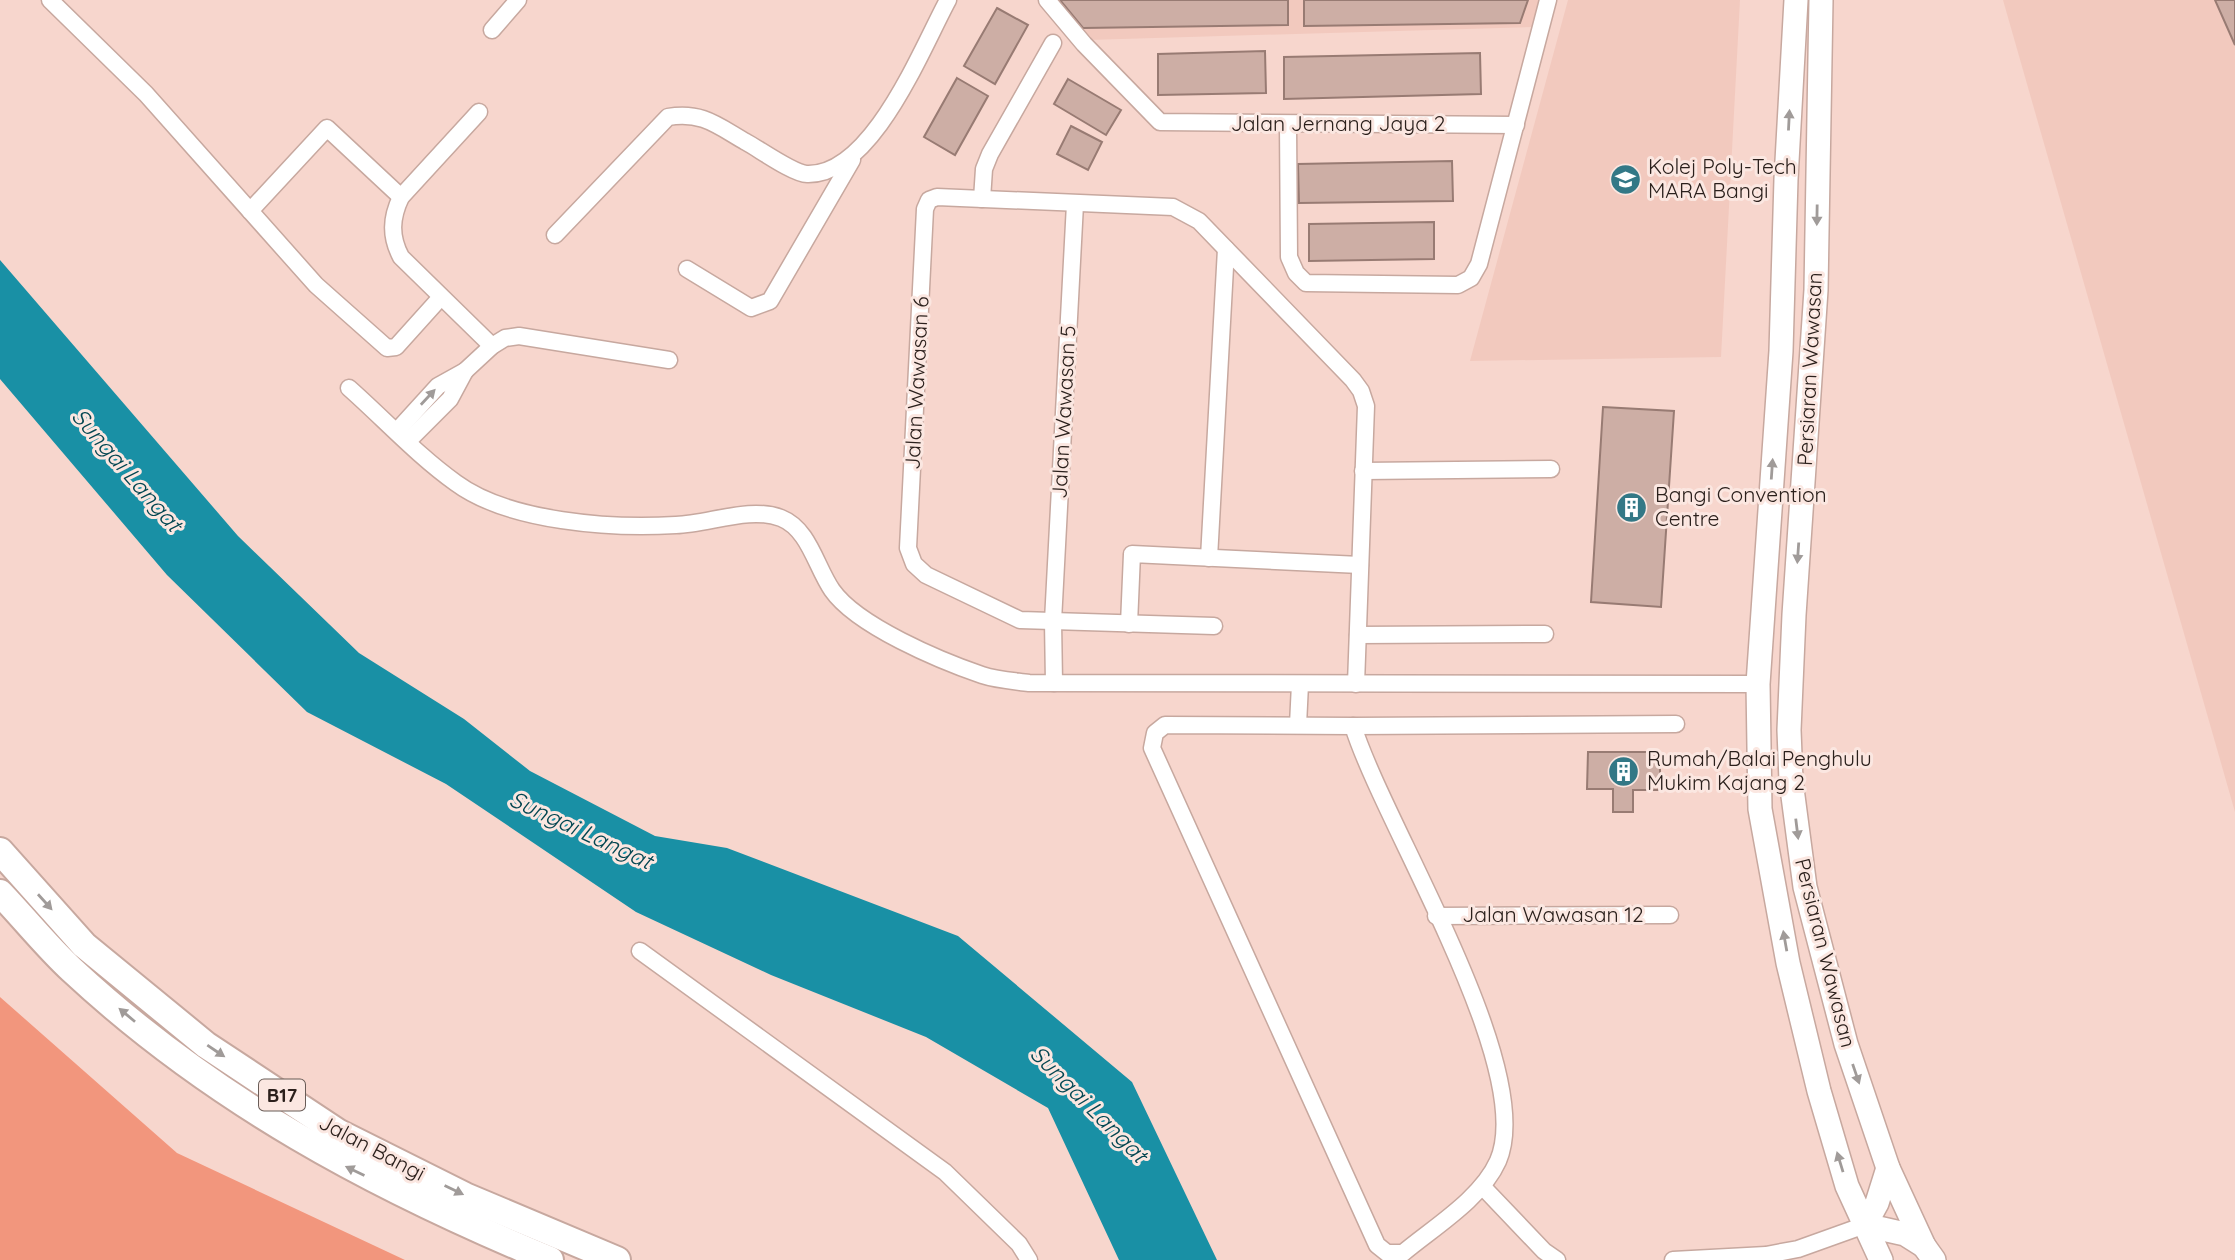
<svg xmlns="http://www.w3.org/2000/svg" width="2235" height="1260" font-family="Quicksand,sans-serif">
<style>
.built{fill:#f2c9be}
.green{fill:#f2967d}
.water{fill:#1990a5}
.building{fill:#cdaea5;stroke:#987b73;stroke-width:2}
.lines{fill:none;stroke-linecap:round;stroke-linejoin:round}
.street-casing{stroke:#c7a89f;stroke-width:19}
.secondary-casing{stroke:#c7a89f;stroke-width:26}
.primary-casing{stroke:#c7a89f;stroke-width:30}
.street{stroke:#fff;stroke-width:16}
.secondary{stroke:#fff;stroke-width:23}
.primary{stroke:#fff;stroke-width:26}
.oneway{fill:#a09b99}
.labels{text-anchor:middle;stroke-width:6;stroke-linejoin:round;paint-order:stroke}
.shield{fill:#fbe7e1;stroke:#695c57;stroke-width:2}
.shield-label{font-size:19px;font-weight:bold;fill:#2b201c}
.street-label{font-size:21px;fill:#2b201c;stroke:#fbe7e1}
.poi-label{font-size:21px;fill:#2b201c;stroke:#fbe7e1;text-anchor:start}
.water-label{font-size:23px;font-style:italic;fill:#034651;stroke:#fbe7e1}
</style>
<rect width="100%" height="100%" fill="#f7d6cd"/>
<!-- built -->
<g class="built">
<path d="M1056,0h484l-8,27 -444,13z"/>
<path d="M1568,0h172l-19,357 -251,4z"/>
<path d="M2003,0h232v812z"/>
</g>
<!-- green -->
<path class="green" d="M0,997l177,156 228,107h-405z"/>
<!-- water -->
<path class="water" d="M0,260l238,276 121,117 105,66 66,52 125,65 72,12 231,88 174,146 85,178h-98l-71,-152 -122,-71 -155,-62 -135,-63 -190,-128 -139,-72 -140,-137 -167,-196z"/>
<!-- building -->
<g class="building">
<path d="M1060,0h228v25l-205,3z"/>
<path d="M1304,0h224l-8,23 -216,3z"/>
<path d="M2215,0h20v45z"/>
<path d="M997,8l31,17 -33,59 -31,-18z"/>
<path d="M1265,51l1,42 -108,2v-41z"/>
<path d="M1480,53l1,41 -197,5v-42z"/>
<path d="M957,78l31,18 -33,59 -31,-18z"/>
<path d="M1068,79l53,31 -15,25 -52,-31z"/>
<path d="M1071,126l31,16 -14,28 -31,-16z"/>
<path d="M1452,161l1,40 -154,2 -1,-39z"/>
<path d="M1434,222v37l-125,2v-37z"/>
<path d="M1603,407l71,4 -13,196 -70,-5z"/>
<path d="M1588,752h72v38h-27v22h-20v-23h-26z"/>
</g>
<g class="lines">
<defs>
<g id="street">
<path d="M50,0l96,94 170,191 71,63 9,-1 45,-50"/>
<path d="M1047,0l37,44 76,78 356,3"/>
<path d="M492,30l26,-30"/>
<path d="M479,112l-78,85c-10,21 -11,39 0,60l91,89"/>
<path d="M1288,124l1,133 7,16 10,10 152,2 13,-7 8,-14 69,-264"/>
<path d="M982,199l2,-30 6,-15 63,-111"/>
<path d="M250,211l77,-83 74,69"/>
<path d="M555,235l113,-118c34,-6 50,9 78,25 13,7 48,32 61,32 65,2 114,-124 141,-174"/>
<path d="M687,269l64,39 19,-7 82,-141"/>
<path d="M349,388c35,31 69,68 107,95 53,39 156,46 220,42 33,-1 74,-19 105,-7 28,11 35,49 51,72 25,36 109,71 150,85 15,5 32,6 47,8l729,1"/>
<path d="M397,431l41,-45 27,-15 27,-25 13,-8 14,-2 150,24"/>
<path d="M408,441l42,-42 15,-28"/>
<path d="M1363,471l188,-2"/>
<path d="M1209,558l17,-309"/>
<path d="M1129,624l3,-70 228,11"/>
<path d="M1214,626l-194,-6 -94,-45 -12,-11 -6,-16 17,-339 4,-9 8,-3 236,10 26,14 154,159 8,11 5,15 -10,278"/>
<path d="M1358,635l187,-1"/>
<path d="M1054,683l-1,-62 22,-417"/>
<path d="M1165,725l188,1c31,99 185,343 145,435 -17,38 -64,66 -95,92h-16l-10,-8 -225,-497 3,-15z"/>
<path d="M1298,725l2,-41"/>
<path d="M1353,726l323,-2"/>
<path d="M1436,916l234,-1"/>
<path d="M640,951l305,221 74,72 10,16"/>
<path d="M1482,1186l62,65 13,9"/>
<path d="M1673,1260l93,-5 32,-6 67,-24"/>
</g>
<g id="secondary">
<path d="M1796,0l-10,179 -5,172 -23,333 2,125 28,154 31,128 28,95 34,74"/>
<path d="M1821,0l-5,290 -22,325 -5,115 2,51 14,106 41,157 42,124 36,78 10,14"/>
<path d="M1865,1225l40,9 19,12"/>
<path d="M1865,1225l12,-22 11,-35"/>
</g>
<g id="primary">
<path d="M0,851l84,94 122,100 133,88 126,63 152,64"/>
<path d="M0,893c24,25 47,54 72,77 141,131 302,217 478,290"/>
</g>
</defs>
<!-- street casing -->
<use href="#street" class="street-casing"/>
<!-- secondary casing -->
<use href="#secondary" class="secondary-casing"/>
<!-- primary casing -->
<use href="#primary" class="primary-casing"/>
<!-- street -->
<use href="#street" class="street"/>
<!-- secondary -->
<use href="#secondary" class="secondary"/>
<!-- primary -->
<use href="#primary" class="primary"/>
</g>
<!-- one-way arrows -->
<defs><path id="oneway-solid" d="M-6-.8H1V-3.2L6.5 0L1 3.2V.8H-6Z" transform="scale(1.75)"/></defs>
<g class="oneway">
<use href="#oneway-solid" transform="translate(1789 120) rotate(-87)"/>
<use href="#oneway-solid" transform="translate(1817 215) rotate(91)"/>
<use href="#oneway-solid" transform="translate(428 397) rotate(-47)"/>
<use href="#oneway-solid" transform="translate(1772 469) rotate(-86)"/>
<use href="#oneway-solid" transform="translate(1798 553) rotate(94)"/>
<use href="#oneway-solid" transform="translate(1797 829) rotate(83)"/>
<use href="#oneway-solid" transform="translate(45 902) rotate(48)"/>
<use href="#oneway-solid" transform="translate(1785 941) rotate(-100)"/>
<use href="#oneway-solid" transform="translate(127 1015) rotate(-140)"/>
<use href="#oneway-solid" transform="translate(216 1051) rotate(34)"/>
<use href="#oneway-solid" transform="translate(1856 1074) rotate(71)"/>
<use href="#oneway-solid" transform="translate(1840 1162) rotate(-107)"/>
<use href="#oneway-solid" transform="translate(355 1171) rotate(-154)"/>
<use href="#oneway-solid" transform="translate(454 1190) rotate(26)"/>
</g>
<!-- icons -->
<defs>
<symbol id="university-disc" viewBox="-11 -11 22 22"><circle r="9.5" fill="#337886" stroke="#fbe7e1"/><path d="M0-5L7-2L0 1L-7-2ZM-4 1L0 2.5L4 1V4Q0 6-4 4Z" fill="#fff"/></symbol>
<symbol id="building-disc" viewBox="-11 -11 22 22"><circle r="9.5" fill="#337886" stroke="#fbe7e1"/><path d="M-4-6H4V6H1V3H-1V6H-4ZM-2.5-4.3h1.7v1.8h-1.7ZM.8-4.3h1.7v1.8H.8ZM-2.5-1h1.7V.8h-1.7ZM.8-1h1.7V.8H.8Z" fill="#fff"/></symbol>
</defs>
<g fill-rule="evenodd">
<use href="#university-disc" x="1608" y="162" width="35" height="35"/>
<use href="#building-disc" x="1614" y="490" width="35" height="35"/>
<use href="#building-disc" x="1606" y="754" width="35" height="35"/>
</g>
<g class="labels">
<!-- shield labels -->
<rect class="shield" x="259" y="1079.5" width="46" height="31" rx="5"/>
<g class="shield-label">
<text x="282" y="1102">B17</text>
</g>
<!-- street labels -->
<g class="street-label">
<text x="1338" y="131">Jalan Jernang Jaya 2</text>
<text transform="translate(1810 369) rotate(-87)" y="7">Persiaran Wawasan</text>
<text transform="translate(917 383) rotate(-87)" y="7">Jalan Wawasan 6</text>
<text transform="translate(1064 412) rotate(-87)" y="7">Jalan Wawasan 5</text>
<text x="1553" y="922">Jalan Wawasan 12</text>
<text transform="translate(1825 953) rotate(76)" y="7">Persiaran Wawasan</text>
<text transform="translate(372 1148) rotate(28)" y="7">Jalan Bangi</text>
</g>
<!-- poi labels -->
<g class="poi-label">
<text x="1648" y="174">Kolej Poly-Tech<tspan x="1648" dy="24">MARA Bangi</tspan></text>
<text x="1655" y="502">Bangi Convention<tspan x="1655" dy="24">Centre</tspan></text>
<text x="1647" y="766">Rumah/Balai Penghulu<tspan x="1647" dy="24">Mukim Kajang 2</tspan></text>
</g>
<!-- water labels -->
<g class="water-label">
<text transform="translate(127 470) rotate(49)" y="8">Sungai Langat</text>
<text transform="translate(581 830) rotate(25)" y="8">Sungai Langat</text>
<text transform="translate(1089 1104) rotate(45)" y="8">Sungai Langat</text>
</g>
</g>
</svg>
